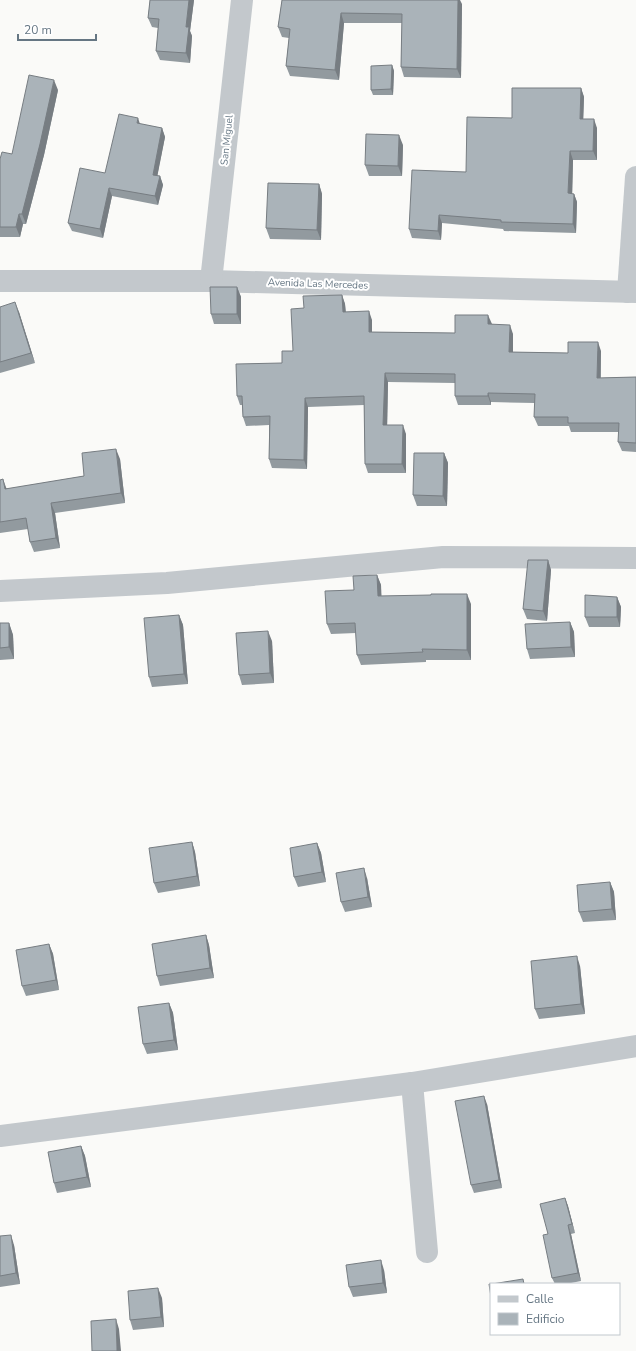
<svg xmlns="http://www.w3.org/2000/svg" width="636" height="1351" font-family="'Nunito Sans',sans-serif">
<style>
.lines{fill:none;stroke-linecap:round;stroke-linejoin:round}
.minor{stroke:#c3c8cc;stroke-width:22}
.wall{fill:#929a9f}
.shaded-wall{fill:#777d82}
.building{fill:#aab3b9;stroke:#777d82}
.labels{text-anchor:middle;stroke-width:4;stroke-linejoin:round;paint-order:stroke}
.street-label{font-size:10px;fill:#657683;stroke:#fff}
</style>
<rect width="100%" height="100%" fill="#fafaf8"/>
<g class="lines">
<!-- minor -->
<g class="minor">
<path d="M0,281h211l425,11"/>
<path d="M211,281l31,-281"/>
<path d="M628,292l8,-115"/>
<path d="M0,591l167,-8 276,-26 193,1"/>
<path d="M412,1083l15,169"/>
<path d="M0,1136l412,-53 224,-37"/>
</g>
</g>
<!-- wall -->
<g class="wall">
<path d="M150,0h44l-4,31 2,5 -2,27 -30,-3 -4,-9 2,-23 -6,-1 -4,-9z"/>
<path d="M282,0l180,4 -1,74 -57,-1 -3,-10 1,-44h-58l-5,57 -49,-4 -4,-10 3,-28 -7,-1 -4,-10z"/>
<path d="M392,65l2,6 -1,24h-20l-2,-5z"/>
<path d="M581,88l3,9 -1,22 14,9v32h-24l-1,34h2l3,8 -1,31 -72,-2 -1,-2 -61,-6 -1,17 -29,-2 -3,-9 57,-57 46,-54z"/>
<path d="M58,90l-14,65 -18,69h-3l-3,13h-20v-78l12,-5z"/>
<path d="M140,124l22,4 3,9 -8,39h3l3,9 -5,20 -46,-9 -9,42 -31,-7 -4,-8 37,-50z"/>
<path d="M403,145l-1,31h-33l-4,-11z"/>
<path d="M319,184l3,10 -1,46 -51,-1 -4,-11z"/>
<path d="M237,287l4,10v27h-27l-3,-10z"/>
<path d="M342,295l3,9 1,8 26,8v12l83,1 37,-9 21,10v18l55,1 33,-2v27l35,-1v75l-14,-1 -4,-9 1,-10h-48l-2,-6h-31l-4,-9 1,-14 -44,-1v3h-33l-3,-9v-13l-67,-1 -1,43 19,9v39h-38l-3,-9 -1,-59 -56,2 -1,62 -35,-1 -3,-9v-34l-23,1 -3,-9 -1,-12h-2l-3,-9 45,-33 11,-12 11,-43z"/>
<path d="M0,307l19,5 16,51 -35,10z"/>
<path d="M444,453l4,10 -1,43h-30l-4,-11z"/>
<path d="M120,459l5,44 -70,10 5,35 -26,4 -4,-10 -2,-13 -28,4v-53l7,9 77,-13z"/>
<path d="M548,560l3,10 -4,51 -20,-2 -4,-10z"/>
<path d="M377,575l4,10v11l90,8v56h-45v2l-65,3 -4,-10 -1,-22 -25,1 -4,-10 27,-34z"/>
<path d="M617,597l4,10 -1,20h-31l-4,-10z"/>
<path d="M179,615l4,10 5,59 -36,3 -3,-10z"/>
<path d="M570,622l4,10 1,25 -45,2 -3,-10z"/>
<path d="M0,623h9l4,12 1,24 -14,1z"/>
<path d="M272,641l2,42 -32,2 -3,-10z"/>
<path d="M192,842l3,10 5,34 -42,7 -4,-10z"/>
<path d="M317,843l4,10 5,29 -28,5 -4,-10z"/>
<path d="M367,878l5,29 -27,5 -4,-10z"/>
<path d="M610,882l4,10 2,28 -33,2 -4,-10z"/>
<path d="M206,935l3,10 5,33 -54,8 -3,-10z"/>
<path d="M49,944l4,10 6,36 -33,6 -4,-10z"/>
<path d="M580,966l5,48 -46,5 -4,-10z"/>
<path d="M169,1003l4,10 5,37 -31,4 -4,-10z"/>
<path d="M487,1104l15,84 -28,5 -3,-8z"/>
<path d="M81,1146l4,10 6,31 -34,6 -3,-10z"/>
<path d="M565,1198l3,8 7,27 -4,1 10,47 -15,3h-11l-3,-6z"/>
<path d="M0,1236l14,9 6,39 -20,3z"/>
<path d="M384,1270l3,23 -34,4 -4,-10z"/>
<path d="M162,1298l2,29 -31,3 -3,-10z"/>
</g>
<!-- shaded-wall -->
<g class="shaded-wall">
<path d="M189,0h5l-4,31 2,5 -2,27 -4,-10v-26z"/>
<path d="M458,0h2l2,4 -1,74 -4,-9z"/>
<path d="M341,13l3,10 -5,57 -4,-10z"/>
<path d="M392,65l2,6 -1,24 -2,-6z"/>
<path d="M54,80l4,10 -14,65 -18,69 -4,-10z"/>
<path d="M581,88l3,9 -1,31 -3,-9z"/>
<path d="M138,118l3,9 -4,-4z"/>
<path d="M594,119l3,9v32l-4,-9z"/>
<path d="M162,128l3,9 -9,46 -3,-8z"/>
<path d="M399,135l4,10 -1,31 -4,-10z"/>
<path d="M570,151l3,9 -1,42 -4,-9z"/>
<path d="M160,176l3,9 -5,20 -3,-9z"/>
<path d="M319,184l3,10 -1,46 -4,-10z"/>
<path d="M109,188l3,8 -9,42 -3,-9z"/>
<path d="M574,194l3,8 -1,31 -3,-9z"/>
<path d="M19,214l4,10 -3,13 -4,-10z"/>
<path d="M439,215l3,8 -1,17 -3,-9z"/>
<path d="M237,287l4,10v27l-4,-10z"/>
<path d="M342,295l3,9 1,17 -3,-9z"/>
<path d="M15,302l4,10 16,51 -4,-10z"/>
<path d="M369,311l3,9v21l-3,-9z"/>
<path d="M488,315l4,9h-4z"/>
<path d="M510,325l3,9v27l-4,-9z"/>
<path d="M598,342l3,9 -1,36 -3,-9z"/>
<path d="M385,373l3,9 -1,52 -4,-9z"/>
<path d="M488,393l3,9v3l-3,-9z"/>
<path d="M305,398l3,9 -1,62 -3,-9z"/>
<path d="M403,425l3,9v39l-4,-9z"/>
<path d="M116,449l4,10 5,44 -4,-10z"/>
<path d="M444,453l4,10 -1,43 -4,-10z"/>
<path d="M3,479l4,11 -2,-1z"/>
<path d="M51,503l4,10 5,35 -4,-10z"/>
<path d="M548,560l3,10 -4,51 -4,-10z"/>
<path d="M377,575l4,10 1,21 -4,-10z"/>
<path d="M467,594l4,10v56l-4,-10z"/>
<path d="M617,597l4,10 -1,20 -3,-10z"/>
<path d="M179,615l4,10 5,59 -4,-10z"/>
<path d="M570,622l4,10 1,25 -4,-10z"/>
<path d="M9,623l4,12 1,24 -5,-12z"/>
<path d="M268,631l4,10 2,42 -4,-10z"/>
<path d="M192,842l3,10 5,34 -3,-10z"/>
<path d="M317,843l4,10 5,29 -4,-10z"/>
<path d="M364,868l3,10 5,29 -4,-10z"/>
<path d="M610,882l4,10 2,28 -4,-11z"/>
<path d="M206,935l3,10 5,33 -4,-10z"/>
<path d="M49,944l4,10 6,36 -3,-10z"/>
<path d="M577,956l3,10 5,48 -4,-10z"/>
<path d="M169,1003l4,10 5,37 -4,-10z"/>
<path d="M484,1096l3,8 15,84 -3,-8z"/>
<path d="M81,1146l4,10 6,31 -4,-10z"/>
<path d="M565,1198l3,8 7,27 -3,-9z"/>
<path d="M568,1225l3,9 10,47 -3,-8z"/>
<path d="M11,1235l3,10 6,39 -4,-11z"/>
<path d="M381,1260l3,10 3,23 -4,-10z"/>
<path d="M158,1288l4,10 2,29 -3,-10z"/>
<path d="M116,1319l3,10 2,22h-4z"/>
</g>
<!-- building -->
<g class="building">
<path d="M150,0h39l-3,27h3l-3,26 -30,-2 3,-32 -11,-1z"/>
<path d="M282,0h176l-1,69 -56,-2 1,-53 -61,-1 -6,57 -49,-4 4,-37 -12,-2z"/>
<path d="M392,65l-1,24 -20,1v-24z"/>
<path d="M29,75l25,5 -14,64 -18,70h-3l-3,13h-16v-68l2,-7 10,2z"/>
<path d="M512,88h69l-1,31h14l-1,32h-23l-2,42 6,1 -1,30 -72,-2v-2l-62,-5 -1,16 -29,-2 3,-59 54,2 1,-55 45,1z"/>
<path d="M119,114l19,4 -1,5 25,5 -9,47 7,1 -5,20 -46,-8 -9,41 -32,-6 12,-55 25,5z"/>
<path d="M366,134l33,1 -1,31 -33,-1z"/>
<path d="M268,183l51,1 -2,46 -51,-2z"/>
<path d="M210,287h27v27h-26z"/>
<path d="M342,295l1,17 26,-1v21l86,1v-18h33v9l22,1 -1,27 59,1v-11h30l-1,36 39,-1v66l-18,-1 1,-19h-51v-6h-34l1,-23 -47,-1v3h-33v-22l-70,-1 -2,52h20l-1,39h-37l-1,-68 -59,2 -1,62 -35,-1 1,-43 -27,1 -1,-21h-5l-1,-32 46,-1v-12h11l-2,-42 13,-1 -1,-12z"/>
<path d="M15,302l16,51 -31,9v-55z"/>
<path d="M116,449l5,44 -70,10 5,35 -26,4 -4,-24 -26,4v-42l3,-1 2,10 79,-13 -2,-23z"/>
<path d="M414,453h30l-1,43 -30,-1z"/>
<path d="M528,560h20l-5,51 -20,-2z"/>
<path d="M377,575l1,21 53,-1v-1h36v56l-45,-1 1,3 -66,3 -2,-32 -28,1 -2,-33 29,-1 -1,-14z"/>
<path d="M585,595l32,2v20h-32z"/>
<path d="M179,615l5,59 -35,3 -5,-59z"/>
<path d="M570,622l1,25 -44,2 -2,-25z"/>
<path d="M0,623h9v24l-9,1z"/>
<path d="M268,631l2,42 -31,2 -3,-42z"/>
<path d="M192,842l5,34 -43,7 -5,-35z"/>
<path d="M317,843l5,29 -28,5 -4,-29z"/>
<path d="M364,868l4,29 -27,5 -5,-29z"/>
<path d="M610,882l2,27 -33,3 -2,-27z"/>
<path d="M206,935l4,33 -53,8 -5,-32z"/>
<path d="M49,944l7,36 -34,6 -6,-36z"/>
<path d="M577,956l4,48 -46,5 -4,-48z"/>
<path d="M169,1003l5,37 -31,4 -5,-37z"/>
<path d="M484,1096l15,84 -28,5 -16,-84z"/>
<path d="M81,1146l6,31 -33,6 -6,-31z"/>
<path d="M565,1198l7,26 -4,1 10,48 -26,5 -9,-43 5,-1 -8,-30z"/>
<path d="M11,1235l5,38 -16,3v-40z"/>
<path d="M381,1260l2,23 -34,4 -3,-22z"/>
<path d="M523,1279l1,5h-32z"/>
<path d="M489,1284h2v13z"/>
<path d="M158,1288l3,29 -31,3 -2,-29z"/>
<path d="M116,1319l1,32h-25l-1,-30z"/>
</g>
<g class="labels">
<!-- street labels -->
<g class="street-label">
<text transform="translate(226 140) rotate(-84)" y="4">San Miguel</text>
<text transform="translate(318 283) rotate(2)" y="4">Avenida Las Mercedes</text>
</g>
</g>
<!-- legend -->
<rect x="490" y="1283" width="130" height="52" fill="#ffffff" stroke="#c1c8cd"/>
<rect x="498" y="1296" width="20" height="6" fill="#c3c8cc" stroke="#c1c8cd"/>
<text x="526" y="1303" font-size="12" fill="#657683">Calle</text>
<rect x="498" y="1313" width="20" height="12" fill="#aab3b9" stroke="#c1c8cd"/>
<text x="526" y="1323" font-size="12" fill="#657683">Edificio</text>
<!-- scale -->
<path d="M18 34v6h78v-6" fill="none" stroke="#657683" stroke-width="2"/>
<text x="24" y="34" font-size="12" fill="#657683" stroke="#ffffff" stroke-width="3" paint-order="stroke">20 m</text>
</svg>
